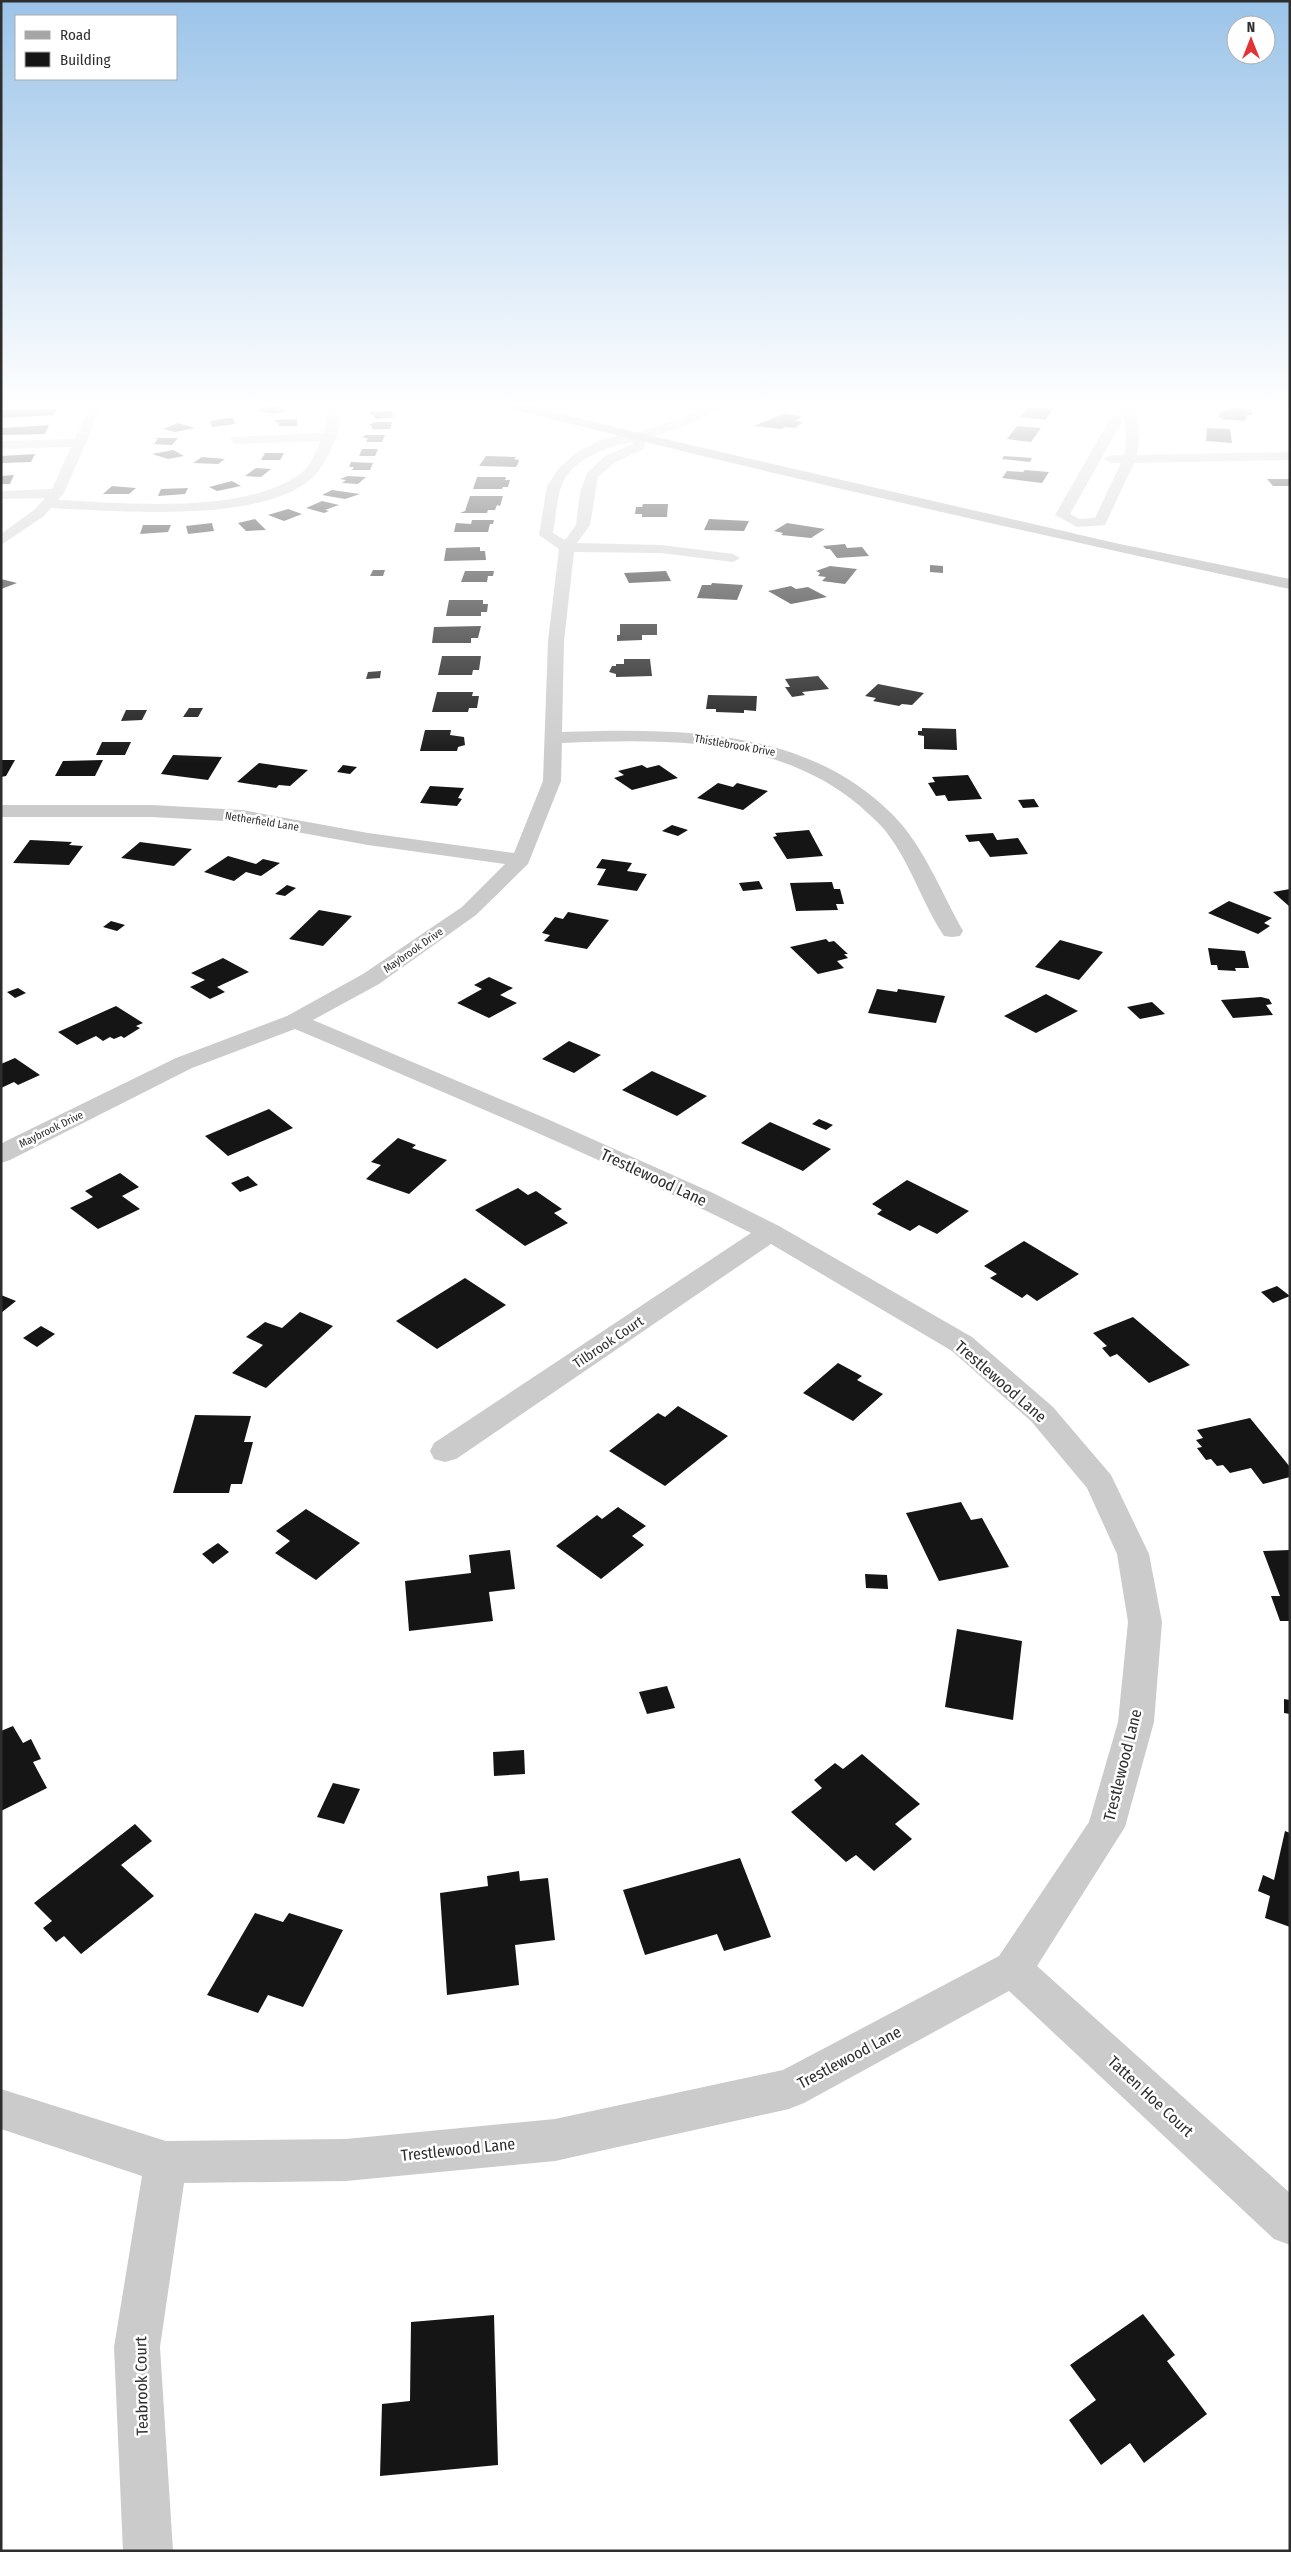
<svg xmlns="http://www.w3.org/2000/svg" width="1291" height="2552" font-family="'Fira Sans Condensed',sans-serif">
<style>
.building{fill:#151515}
.lines{fill:none;stroke-linecap:round;stroke-linejoin:round}
.minor{fill:#cbcbcb;fill-rule:evenodd}
.primary{fill:#a6a6a6;fill-rule:evenodd}
.labels{text-anchor:middle;stroke-width:5;stroke-linejoin:round;paint-order:stroke}
.far-street-label{font-size:11px;fill:#2e2e2e;stroke:#fff}
.street-label{font-size:14px;fill:#2e2e2e;stroke:#fff}
.near-street-label{font-size:16px;fill:#2e2e2e;stroke:#fff}
</style>
<rect width="100%" height="100%" fill="#fff"/>
<!-- building -->
<g class="building">
<path d="M275,406l13,5 -16,3 -15,-4z"/>
<path d="M1029,407l24,2 -8,11 -25,-3z"/>
<path d="M1230,407l21,2 -1,2 3,1 -1,3h-5l-2,6 -24,-2 1,-2h-4l2,-5 9,-2z"/>
<path d="M57,409l-3,6 -53,3v-8z"/>
<path d="M391,411l3,6 -18,2 -7,-7z"/>
<path d="M783,414l19,2 -7,5 8,1 -8,6 -10,-1 -4,2 -27,-3z"/>
<path d="M228,418h5l2,6 -23,3 -2,-6z"/>
<path d="M297,419v7h-18v-4h-4l1,-2z"/>
<path d="M374,422h18l-2,7h-18v-3l-3,-1z"/>
<path d="M178,423l17,5 -20,4 -12,-3z"/>
<path d="M49,425l-4,9 -44,1v-7z"/>
<path d="M1017,426l24,2 -10,14 -24,-3z"/>
<path d="M1207,428l23,1 2,14 -26,-2z"/>
<path d="M365,435h20l-3,7h-16l2,-4h-5z"/>
<path d="M154,438h24l-6,7 -18,-1 4,-5z"/>
<path d="M362,449h16l-3,7h-16z"/>
<path d="M173,450l11,6 -16,3 -16,-5z"/>
<path d="M265,453h19l-4,7h-19z"/>
<path d="M35,454l-4,8 -28,1 -2,3v-10z"/>
<path d="M486,456l30,1 -2,2 5,1 -1,4 -2,3 -37,-1z"/>
<path d="M1004,456l28,2 -2,4 -28,-3z"/>
<path d="M202,457l23,2 -7,5 -25,-1z"/>
<path d="M351,462l22,1 -3,7h-18l2,-3h-5z"/>
<path d="M256,468l15,1 -10,8 -16,-1z"/>
<path d="M1025,470l24,2 -7,11 -40,-5 5,-7 16,1z"/>
<path d="M14,475l-4,9h-9v-8z"/>
<path d="M348,476l18,1 -8,7 -16,-1 4,-3 -6,-1z"/>
<path d="M477,477h29l-1,3h5l-2,7h-5l-1,2h-29z"/>
<path d="M1267,479h23v7h-17z"/>
<path d="M232,481l9,5 -24,5 -8,-4z"/>
<path d="M112,486l24,2 -7,6h-26z"/>
<path d="M188,488l-3,6 -27,2 3,-7z"/>
<path d="M332,490l28,4 -15,5 -23,-4z"/>
<path d="M470,496h33l-3,10 -3,-1 -2,5h-7l-1,3h-27l5,-2z"/>
<path d="M322,501l17,4 -14,5 4,1 -5,2 -18,-5z"/>
<path d="M643,504h25l-1,13h-25v-3h-7l1,-7h6z"/>
<path d="M288,509l14,5 -18,7 -16,-6z"/>
<path d="M255,519l11,11 -20,1 -8,-8z"/>
<path d="M709,519l40,2 -5,10 -40,-1z"/>
<path d="M472,520h22l-1,4h-3l-2,8h-34l2,-9 15,1z"/>
<path d="M212,523l2,8 -26,3 -2,-8z"/>
<path d="M787,523l38,6 -14,9 -30,-3 2,-2 -9,-2z"/>
<path d="M143,525h28l-3,7 -28,2z"/>
<path d="M845,544l2,4 15,-1 7,9 -32,2 -7,-9h-4l-3,-3z"/>
<path d="M480,547v4h5l1,9 -42,1 2,-13z"/>
<path d="M930,565l13,1v7l-13,-1z"/>
<path d="M830,566l27,3 -12,15 -23,-3 4,-4 -8,-1 2,-3 -4,-2z"/>
<path d="M373,570h12l-2,6h-13z"/>
<path d="M465,571h29l-1,5h-5l-1,6h-26z"/>
<path d="M666,571l5,10 -42,2 -5,-10z"/>
<path d="M1,579l16,4 -16,6z"/>
<path d="M712,583l31,2 -6,15 -40,-2 5,-13h9z"/>
<path d="M791,586l5,3 12,-2 19,10 -36,7 -23,-13z"/>
<path d="M449,600h34v4h5l-1,8h-6v4h-35z"/>
<path d="M620,624h37v11h-15v5l-25,1v-6h3z"/>
<path d="M481,626l-3,12h-7v5h-39l2,-16z"/>
<path d="M442,656h39l-2,14h-6l-1,5h-34z"/>
<path d="M624,659h26l2,17 -36,1v-3l-7,-2 3,-6h4v-2h8z"/>
<path d="M381,671l-1,7 -14,1 2,-7z"/>
<path d="M818,676l11,13 -27,3 3,3 -13,2 -7,-10h5l-5,-8z"/>
<path d="M878,684l46,9 -12,12 -10,-1 -3,2 -26,-5 3,-3 -11,-2z"/>
<path d="M437,692h36l-1,4h7l-2,12h-8l-1,4h-36z"/>
<path d="M708,695l49,1 -1,15 -12,-1v3l-28,-1v-3h-10z"/>
<path d="M189,708h14l-5,9h-15z"/>
<path d="M126,710h21l-5,10 -21,1z"/>
<path d="M922,728l34,1 1,21 -33,-1v-13l-6,-1v-4h4z"/>
<path d="M425,730h26l-1,5 14,2 1,8 -7,2 -1,4h-37z"/>
<path d="M102,742h29l-6,13h-29z"/>
<path d="M173,755l49,2 -14,23 -47,-6z"/>
<path d="M1,760h14l-9,16 -5,1z"/>
<path d="M103,760l-8,16h-40l8,-15z"/>
<path d="M259,763l49,7 -18,16 -11,-1 -3,3 -39,-6z"/>
<path d="M343,765l14,2 -7,7 -13,-2z"/>
<path d="M642,765l5,3 12,-3 19,13 -46,12 -18,-12 10,-3 -6,-4z"/>
<path d="M968,775l14,24 -34,2 -3,-6 -9,1 -8,-13 7,-1 -3,-5z"/>
<path d="M718,783l15,4 4,-4 31,8 -25,19 -46,-12z"/>
<path d="M430,786l34,2 -6,10 4,1 -5,7 -37,-3z"/>
<path d="M1034,799l5,8 -16,1 -5,-8z"/>
<path d="M672,825l16,5 -10,6 -16,-5z"/>
<path d="M809,830l14,26 -36,3 -14,-22 4,-1 -2,-3z"/>
<path d="M993,833l4,7 21,-2 10,16 -38,3 -11,-16 -10,1 -4,-7z"/>
<path d="M30,840l42,2 -3,3 14,1 -14,19 -56,-2z"/>
<path d="M140,842l52,7 -18,17 -53,-8z"/>
<path d="M228,856l28,8 7,-5 17,4 -19,13 -15,-4 -12,9 -30,-9z"/>
<path d="M602,859l30,4 -5,8 20,3 -10,17 -40,-6 9,-16 -10,-1z"/>
<path d="M759,881l4,8 -20,2 -4,-8z"/>
<path d="M832,882l2,7h6l4,15h-8l2,6 -42,1 -6,-28z"/>
<path d="M287,885l9,3 -11,8 -10,-2z"/>
<path d="M1290,889v18l-17,-15z"/>
<path d="M1229,901l43,17 -8,5 6,3 -12,8 -50,-21z"/>
<path d="M319,910l33,6 -29,30 -34,-7z"/>
<path d="M568,912l41,8 -22,29 -43,-8 6,-6 -8,-2 13,-16 8,2z"/>
<path d="M111,921l14,4 -8,6 -14,-4z"/>
<path d="M826,939l3,3 5,-1 14,13h-4l4,4 -11,3 7,7 -26,6 -28,-27z"/>
<path d="M1060,940l43,12 -24,28 -44,-13z"/>
<path d="M1208,948l37,3 4,17h-14l1,3 -18,-1 -1,-5h-6z"/>
<path d="M223,958l26,14 -32,15 8,5 -15,7 -20,-12 15,-7 -14,-7z"/>
<path d="M489,977l24,11 -13,7 17,8 -28,15 -32,-15 25,-14 -8,-4z"/>
<path d="M18,988l8,5 -11,5 -8,-6z"/>
<path d="M877,989l20,3 1,-3 47,7 -9,27 -68,-10z"/>
<path d="M1046,994l32,17 -42,22 -32,-17z"/>
<path d="M1261,997l8,2 3,5 -6,1 7,10 -40,3 -12,-18z"/>
<path d="M1152,1002l13,12 -25,5 -13,-12z"/>
<path d="M116,1006l27,17 -7,3 4,2 -16,10 -3,-2 -7,3 -4,-2 -7,4 -7,-5 -19,9 -19,-13z"/>
<path d="M569,1041l32,14 -27,18 -32,-14z"/>
<path d="M15,1058l25,17 -22,10 -4,-3 -13,6v-24z"/>
<path d="M652,1071l55,25 -30,20 -55,-26z"/>
<path d="M269,1109l24,19 -65,28 -23,-20z"/>
<path d="M819,1119l14,6 -7,5 -14,-6z"/>
<path d="M770,1122l61,27 -28,22 -62,-28z"/>
<path d="M398,1138l18,7 -4,3 35,12 -38,34 -43,-15 15,-14 -10,-3z"/>
<path d="M120,1173l19,14 -17,9 18,13 -42,20 -28,-21 23,-11 -8,-6z"/>
<path d="M248,1176l10,9 -18,7 -9,-9z"/>
<path d="M907,1180l62,31 -32,23 -18,-9 -9,6 -33,-17 5,-4 -10,-6z"/>
<path d="M518,1188l10,7 8,-4 26,18 -8,4 14,10 -43,23 -50,-36z"/>
<path d="M1024,1241l55,33 -42,27 -10,-7 -5,4 -32,-20 7,-4 -13,-8z"/>
<path d="M465,1278l41,27 -69,44 -41,-28z"/>
<path d="M1277,1286l13,10 -17,7 -12,-11z"/>
<path d="M1,1295l15,6 -15,12z"/>
<path d="M300,1312l33,14 -67,62 -34,-15 31,-28 -17,-8 19,-15 17,6z"/>
<path d="M1133,1317l41,35 16,13 -41,18 -32,-29 -7,3 -8,-9 5,-2 -14,-13z"/>
<path d="M41,1326l14,8 -18,13 -14,-9z"/>
<path d="M838,1363l24,13 -5,4 26,14 -30,27 -50,-28z"/>
<path d="M678,1406l50,30 -63,50 -56,-35 49,-38 7,4z"/>
<path d="M195,1415l56,1 -7,26h9l-11,42h-11l-2,9h-56z"/>
<path d="M1250,1418l40,49v10l-27,7 -12,-16 -21,5 -7,-8 -6,1 -6,-7 -5,1 -9,-12 5,-1 -6,-7 7,-2 -6,-8z"/>
<path d="M961,1502l10,18 11,-2 27,49 -70,14 -33,-68z"/>
<path d="M618,1507l28,19 -14,10 12,9 -43,34 -45,-33 41,-31 5,4z"/>
<path d="M306,1509l54,34 -44,37 -41,-27 15,-12 -14,-10z"/>
<path d="M218,1543l11,9 -16,12 -11,-10z"/>
<path d="M510,1550l5,39 -26,3 4,29 -84,10 -4,-50 66,-8 -2,-18z"/>
<path d="M1290,1550v71h-10l-9,-25h9l-17,-45z"/>
<path d="M865,1574l22,1 1,14 -22,-1z"/>
<path d="M957,1629l65,12 -9,79 -68,-13z"/>
<path d="M667,1686l8,22 -28,6 -8,-22z"/>
<path d="M1284,1699l6,1v14l-6,-1z"/>
<path d="M13,1726l10,17 8,-4 10,20 -8,3 14,26 -46,23v-80z"/>
<path d="M524,1750l1,24 -31,2 -1,-24z"/>
<path d="M862,1754l58,50 -25,20 17,15 -38,32 -18,-16 -10,7 -55,-50 31,-24 -8,-8 21,-17 8,6z"/>
<path d="M333,1783l27,6 -16,35 -27,-7z"/>
<path d="M135,1824l17,17 -31,24 33,31 -73,58 -17,-18 -8,6 -13,-14 9,-7 -18,-18z"/>
<path d="M1285,1831l5,2v94l-25,-9 5,-22 -12,-5 5,-16 11,5z"/>
<path d="M740,1858l31,79 -47,14 -7,-17 -72,21 -22,-65z"/>
<path d="M519,1871l1,10 28,-3 7,62 -40,5 4,40 -72,10 -7,-102 48,-7 -1,-10z"/>
<path d="M255,1913l28,9 6,-9 54,17 -40,77 -35,-12 -10,18 -51,-18z"/>
<path d="M1143,2314l32,41 -8,6 40,53 -63,49 -14,-20 -29,22 -32,-45 27,-20 -26,-35z"/>
<path d="M494,2315l4,150 -118,11 2,-72 28,-3 1,-79z"/>
</g>
<g class="lines">
<!-- minor -->
<g class="minor">
<path d="M90,406h12l-38,87 -6,7c66,3 189,15 243,-27 10,-7 14,-21 20,-32l-85,3 -6,-4 1,-3 93,-4 3,-17 -10,-10 15,1 7,9 1,8c-4,17 -15,42 -28,54 -51,46 -195,33 -261,30l-7,8 -43,29v-11l33,-24 11,-12 -44,1v-8l51,-2 19,-42 -70,2v-8l74,-2z"/>
<path d="M709,406h15l-41,21 -38,12 -1,10 -29,13 -17,15 -8,48 -13,18 84,2 72,9 7,4 -7,4 -72,-9 -87,-1 -10,89 -2,91c114,-4 243,-5 330,82 32,32 49,78 71,117l-3,5 -8,1 -8,-1c-22,-33 -33,-72 -57,-103 -8,-11 -18,-18 -27,-27 -83,-70 -196,-67 -298,-63l-1,38 -33,83 -52,51 -97,69 -66,36 232,98 168,75 66,33 193,111 81,70 58,68 38,79 13,68 -8,100 -29,105 -88,139 253,227v52l-16,-6 -265,-248 -205,112 -15,6 -234,52 -209,20 -162,2 -24,164 13,204h-50l-9,-204 28,-171 -141,-47v-40l165,52 180,-2 209,-20 228,-49 216,-114 90,-134 29,-100 10,-100 -11,-68 -30,-66 -56,-67 -79,-70 -181,-107 -315,215 -11,3 -11,-3 -4,-8 4,-8 317,-210c-149,-75 -303,-139 -456,-204l-103,39 -182,92 -9,3v-19l5,-3 170,-83 111,-42 76,-42 99,-67 43,-43 -137,-19 -126,-23 -90,-5h-151v-12h151l90,5 126,23 146,20 29,-72 5,-140 11,-92 -20,-14 8,-49 12,-18 17,-15 28,-15 33,-5 38,-12zM633,442v2l-28,12 -18,17 -7,20 -4,32 -11,15 -12,-7c3,-15 3,-31 8,-46 8,-26 47,-42 72,-45z"/>
<path d="M1122,406h13l4,33 -2,16 153,-3v8l-156,3 -29,62 -28,2 -22,-12 55,-96zM1124,418l2,21 -2,16h-13l-7,4 7,4h10l-26,55 -16,1 -9,-5z"/>
</g>
<!-- primary -->
<path class="primary" d="M510,406h20l109,27 476,110 175,36v10c-261,-56 -520,-115 -778,-180z"/>
</g>
<!-- sky -->
<linearGradient id="sky" x2="0" y2="1"><stop stop-color="#9bc4e9"/><stop offset="0.53" stop-color="#fff"/><stop offset="1" stop-color="#fff" stop-opacity="0"/></linearGradient>
<rect width="1291" height="763" fill="url(#sky)"/>
<g class="labels">
<!-- far-street labels -->
<g class="far-street-label">
<text transform="translate(735 745) rotate(10)" y="4">Thistlebrook Drive</text>
<text transform="translate(262 821) rotate(9)" y="4">Netherfield Lane</text>
<text transform="translate(413 950) rotate(-35)" y="4">Maybrook Drive</text>
<text transform="translate(51 1129) rotate(-26)" y="4">Maybrook Drive</text>
</g>
<!-- street labels -->
<g class="street-label">
<text transform="translate(608 1342) rotate(-34)" y="5">Tilbrook Court</text>
</g>
<!-- near-street labels -->
<g class="near-street-label">
<text transform="translate(654 1177) rotate(25)" y="6">Trestlewood Lane</text>
<text transform="translate(1001 1381) rotate(41)" y="6">Trestlewood Lane</text>
<text transform="translate(1122 1765) rotate(-76)" y="6">Trestlewood Lane</text>
<text transform="translate(849 2057) rotate(-28)" y="6">Trestlewood Lane</text>
<text transform="translate(1151 2096) rotate(43)" y="6">Tatten Hoe Court</text>
<text transform="translate(458 2149) rotate(-6)" y="6">Trestlewood Lane</text>
<text transform="translate(141 2386) rotate(-91)" y="6">Teabrook Court</text>
</g>
</g>
<!-- border -->
<rect width="1291" height="2552" fill="none" stroke="#2e2e2e" stroke-width="5"/>
<!-- legend -->
<rect x="15" y="15" width="162" height="65" fill="#ffffff" stroke="#ababab"/>
<rect x="25" y="31" width="25" height="8" fill="#a6a6a6" stroke="#ababab"/>
<text x="60" y="40" font-size="15" fill="#2e2e2e">Road</text>
<rect x="25" y="52" width="25" height="15" fill="#151515" stroke="#ababab"/>
<text x="60" y="65" font-size="15" fill="#2e2e2e">Building</text>
<!-- north arrow -->
<g transform="translate(1251 40)"><circle r="24" fill="#ffffff" stroke="#ababab"/>
<path d="M0-4L9 19L0 12L-9 19Z" fill="#e23337"/>
<text y="-8" font-size="14" font-weight="bold" text-anchor="middle" fill="#2e2e2e">N</text>
</g>
</svg>
